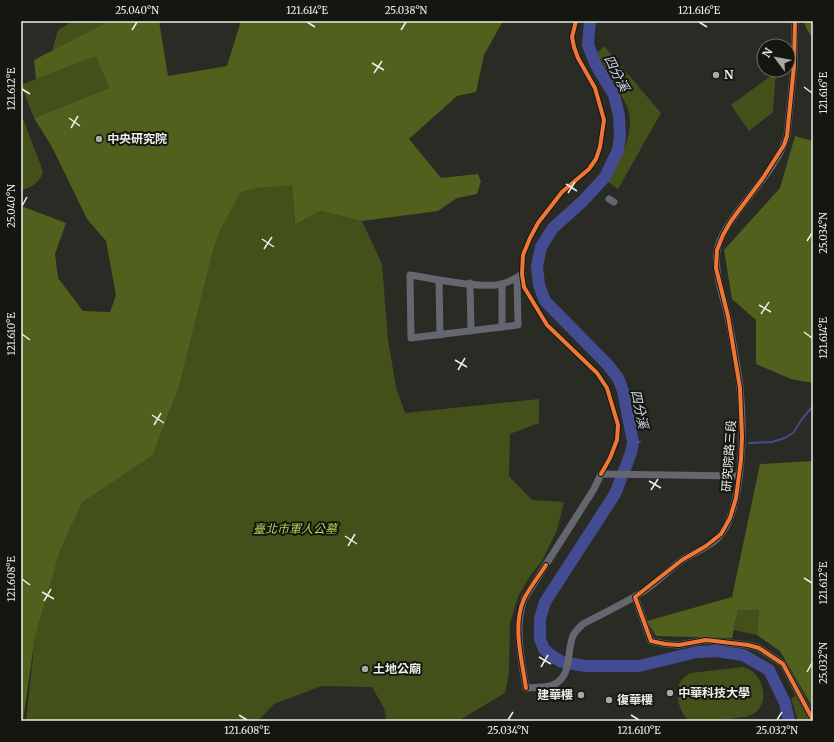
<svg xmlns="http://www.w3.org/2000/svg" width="834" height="742" font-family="Merriweather,'Noto Sans TC',serif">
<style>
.green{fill:#44501a}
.forest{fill:#51601c}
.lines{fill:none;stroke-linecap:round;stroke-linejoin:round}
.stream{stroke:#434c93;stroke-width:2}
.river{stroke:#434c93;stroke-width:12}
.minor{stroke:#646670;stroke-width:7}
.cycleway-casing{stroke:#141610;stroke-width:6}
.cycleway{stroke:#f07635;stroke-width:4}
.ticks{fill:none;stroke:#ecefe6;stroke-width:1.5}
.poi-dot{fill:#a8aaa2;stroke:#141610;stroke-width:1.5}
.labels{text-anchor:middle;stroke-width:4;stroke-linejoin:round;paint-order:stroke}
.poi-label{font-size:12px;font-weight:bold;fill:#ecefe6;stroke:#141610;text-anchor:start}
.street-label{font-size:12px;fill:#ecefe6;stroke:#141610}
.park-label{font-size:12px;font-style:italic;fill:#b4d251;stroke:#141610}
.water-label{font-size:13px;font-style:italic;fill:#d0d5eb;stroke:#141610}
.neatline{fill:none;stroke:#ecefe6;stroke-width:1.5}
.ticks-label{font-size:10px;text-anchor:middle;fill:#ecefe6}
</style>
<rect width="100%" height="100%" fill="#292b24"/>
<!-- green -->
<g class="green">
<path d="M73,21h36l-57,30 6,-21z"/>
<path d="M604,46l57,67 -43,76 -10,-7c12,-24 31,-53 17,-80l-28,-49z"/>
<path d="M97,55l12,33 -75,30 -13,-33z"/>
<path d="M776,72l-3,40 -24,19 -18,-26z"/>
<path d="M21,114l22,57c-2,11 -12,17 -22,19z"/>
<path d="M292,184l3,41 25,-14 42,10 20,43 6,76 8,47 9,26 134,-14v24l-29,11 -1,42 23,24 32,2 -7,28 -15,31 -12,15 -12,21 -8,26 -1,50 -4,20 -47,28h-71l-3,-13 -12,-21 -50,-1 -48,18 -16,17h-232l9,-84 25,-86 22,-48 71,-48 26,-68 35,-140 7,-18 20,-37 17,-4z"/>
<path d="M738,610h21l-2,25 -23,-5z"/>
<path d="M743,667c17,3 28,30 14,44 -2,2 -6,4 -8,5 -8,2 -52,7 -58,5 -10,-3 -15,-24 -13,-32 1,-8 6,-13 13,-16z"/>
<path d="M796,696l13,25h-11l-7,-23z"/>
</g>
<!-- forest -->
<g class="forest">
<path d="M109,21h50l9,55 59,-10 14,-45h262l-19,34 -8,37 -19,4 -48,43 32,39 37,-4 3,7 -4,13 -20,4 -19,13 -76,10 -42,-10 -25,14 -3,-40 -34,3 -17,4 -20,37 -7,18 -35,140 -26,68 -71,48 -22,48 -25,86 -12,84h-2v-515l45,17 -11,31 3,24 25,33 27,1 6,-17 -10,-54 -19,-22 -35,-72 -18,-29 75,-30 -13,-32 -60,23 -2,-19z"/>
<path d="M804,21h9v17l-7,-10z"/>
<path d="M795,136l18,5v242l-22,-4 -35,-15v-44l-24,-21 -8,-49 56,-62z"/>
<path d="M813,461v247l-33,-57 -23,-16 2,-25h-21l-6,28 -76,-2 -9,-15 85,-24 28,-133z"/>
</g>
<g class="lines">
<!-- stream -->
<g class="stream">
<path d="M633,442h7"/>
<path d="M749,443l23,-1 13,-4 8,-5 9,-14 11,-13"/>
</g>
<!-- river -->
<path class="river" d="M590,21l-2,24 8,20 18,30 5,21 1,20 -2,14 -13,27 -22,24 -30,27 -12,19 -4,19 2,19 6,16 63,64 10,13 5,13 10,51 -2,11 -16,41 -70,108 -5,17v20l4,10 8,7 10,6 24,4h53l58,-14 19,-1 27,4 26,15 16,33 4,18"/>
<!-- minor -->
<g class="minor">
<path d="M609,199l5,3"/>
<path d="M517,278l1,47 -107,13 -1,-63c25,4 62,12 86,10 9,-1 19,-6 26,-11"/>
<path d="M439,280l1,55"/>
<path d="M470,283l1,48"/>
<path d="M502,327v-43"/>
<path d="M739,476l-138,-2 -7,15 -70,110c-10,31 -3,57 2,89 8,-1 20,0 27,-3 20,-9 13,-33 20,-49 2,-5 6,-8 10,-12 19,-10 38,-19 56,-30 16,-9 28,-23 43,-34 13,-8 31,-14 40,-27 22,-31 22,-108 18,-145 -1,-13 -4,-26 -6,-39 -2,-11 -4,-22 -6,-32 -5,-21 -14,-44 -11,-66 3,-16 15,-32 25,-45 15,-20 38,-46 45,-70l7,-70 1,-45"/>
<path d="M635,597l16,44 14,3 14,1 27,-5 42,5 11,3 24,16 30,56"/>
</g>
<defs>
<g id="cycleway">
<path d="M576,21l-4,16 2,10 4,11 17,30 9,32 -4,27 -4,12 -7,10 -27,23 -24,31 -8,15 -7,17 -1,19 2,13 23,38 50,48 10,15 11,37 -1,15 -7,18 -9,16"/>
<path d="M795,21l-1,45 -7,70 -3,9 -21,33 -32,43 -8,14 -6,15 -1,18 12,48 12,72 2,49 -1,23 -5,38 -6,20 -9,16 -15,12 -24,14 -47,37 16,44 14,3 14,1 27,-5 42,5 11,3 24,16 30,56"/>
<path d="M526,688c-4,-28 -14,-63 -2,-89 6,-12 15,-23 22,-34"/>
</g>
</defs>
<!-- cycleway casing -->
<use href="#cycleway" class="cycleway-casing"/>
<!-- cycleway -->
<use href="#cycleway" class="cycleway"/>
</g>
<!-- ticks -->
<path class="ticks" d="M307,22l8,5M699,22l8,5M132,30l5,-8M401,30l5,-8M372,63l12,7M374,73l8,-12M804,87l8,6M22,89l8,5M69,118l11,8M71,128l7,-12M566,184l11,7M568,193l7,-11M22,206l5,-9M262,239l12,8M807,241l5,-8M264,249l8,-12M759,305l12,7M761,314l8,-12M804,332l8,6M22,334l8,6M455,360l12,7M458,370l7,-12M152,415l12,8M154,425l7,-12M649,481l12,7M651,490l7,-11M345,536l12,8M348,546l7,-12M804,578l8,5M22,579l8,6M42,592l12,7M44,601l7,-12M539,657l12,7M541,667l7,-12M807,672l5,-9M239,715l8,5M631,715l8,5M508,720l5,-8M777,720l5,-8"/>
<!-- markers -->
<g class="poi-dot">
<circle cx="716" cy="75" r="4"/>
<circle cx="99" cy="139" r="4"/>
<circle cx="365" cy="669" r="4"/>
<circle cx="670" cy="693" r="4"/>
<circle cx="581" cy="695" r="4"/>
<circle cx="609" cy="700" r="4"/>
</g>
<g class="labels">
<!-- poi labels -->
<g class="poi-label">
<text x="724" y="79">N</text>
<text x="107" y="143">中央研究院</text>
<text x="373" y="673">土地公廟</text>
<text x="678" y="697">中華科技大學</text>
<text x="573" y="699" text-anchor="end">建華樓</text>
<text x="617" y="704">復華樓</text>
</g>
<!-- street labels -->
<g class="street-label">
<text transform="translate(729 456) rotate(-86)" y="4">研究院路三段</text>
</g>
<!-- park labels -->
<g class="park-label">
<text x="295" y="533">臺北市軍人公墓</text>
</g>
<!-- water labels -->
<g class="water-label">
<text transform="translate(617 73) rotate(63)" y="5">四分溪</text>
<text transform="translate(640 409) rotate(78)" y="5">四分溪</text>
</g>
</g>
<!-- border -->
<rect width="834" height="742" fill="none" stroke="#141610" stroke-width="44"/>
<!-- north arrow -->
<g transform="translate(776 58) rotate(302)"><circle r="19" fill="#141610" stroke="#6a6d66"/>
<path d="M0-3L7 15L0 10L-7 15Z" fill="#a8aaa2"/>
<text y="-6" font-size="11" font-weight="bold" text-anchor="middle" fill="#ecefe6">N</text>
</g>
<rect x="22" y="22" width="790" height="698" class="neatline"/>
<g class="ticks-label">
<text x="137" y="14">25.040°N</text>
<text x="307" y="14">121.614°E</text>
<text x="406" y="14">25.038°N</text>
<text x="699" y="14">121.616°E</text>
<text transform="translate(11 89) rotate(-90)" y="4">121.612°E</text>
<text transform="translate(823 93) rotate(-90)" y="4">121.616°E</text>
<text transform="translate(11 206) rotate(-90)" y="4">25.040°N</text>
<text transform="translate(823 233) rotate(-90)" y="4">25.034°N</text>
<text transform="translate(11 334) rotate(-90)" y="4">121.610°E</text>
<text transform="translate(823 338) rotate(-90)" y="4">121.614°E</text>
<text transform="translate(11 579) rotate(-90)" y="4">121.608°E</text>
<text transform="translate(823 583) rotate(-90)" y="4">121.612°E</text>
<text transform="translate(823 663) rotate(-90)" y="4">25.032°N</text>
<text x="247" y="734">121.608°E</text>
<text x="508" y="734">25.034°N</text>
<text x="639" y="734">121.610°E</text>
<text x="777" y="734">25.032°N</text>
</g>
</svg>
